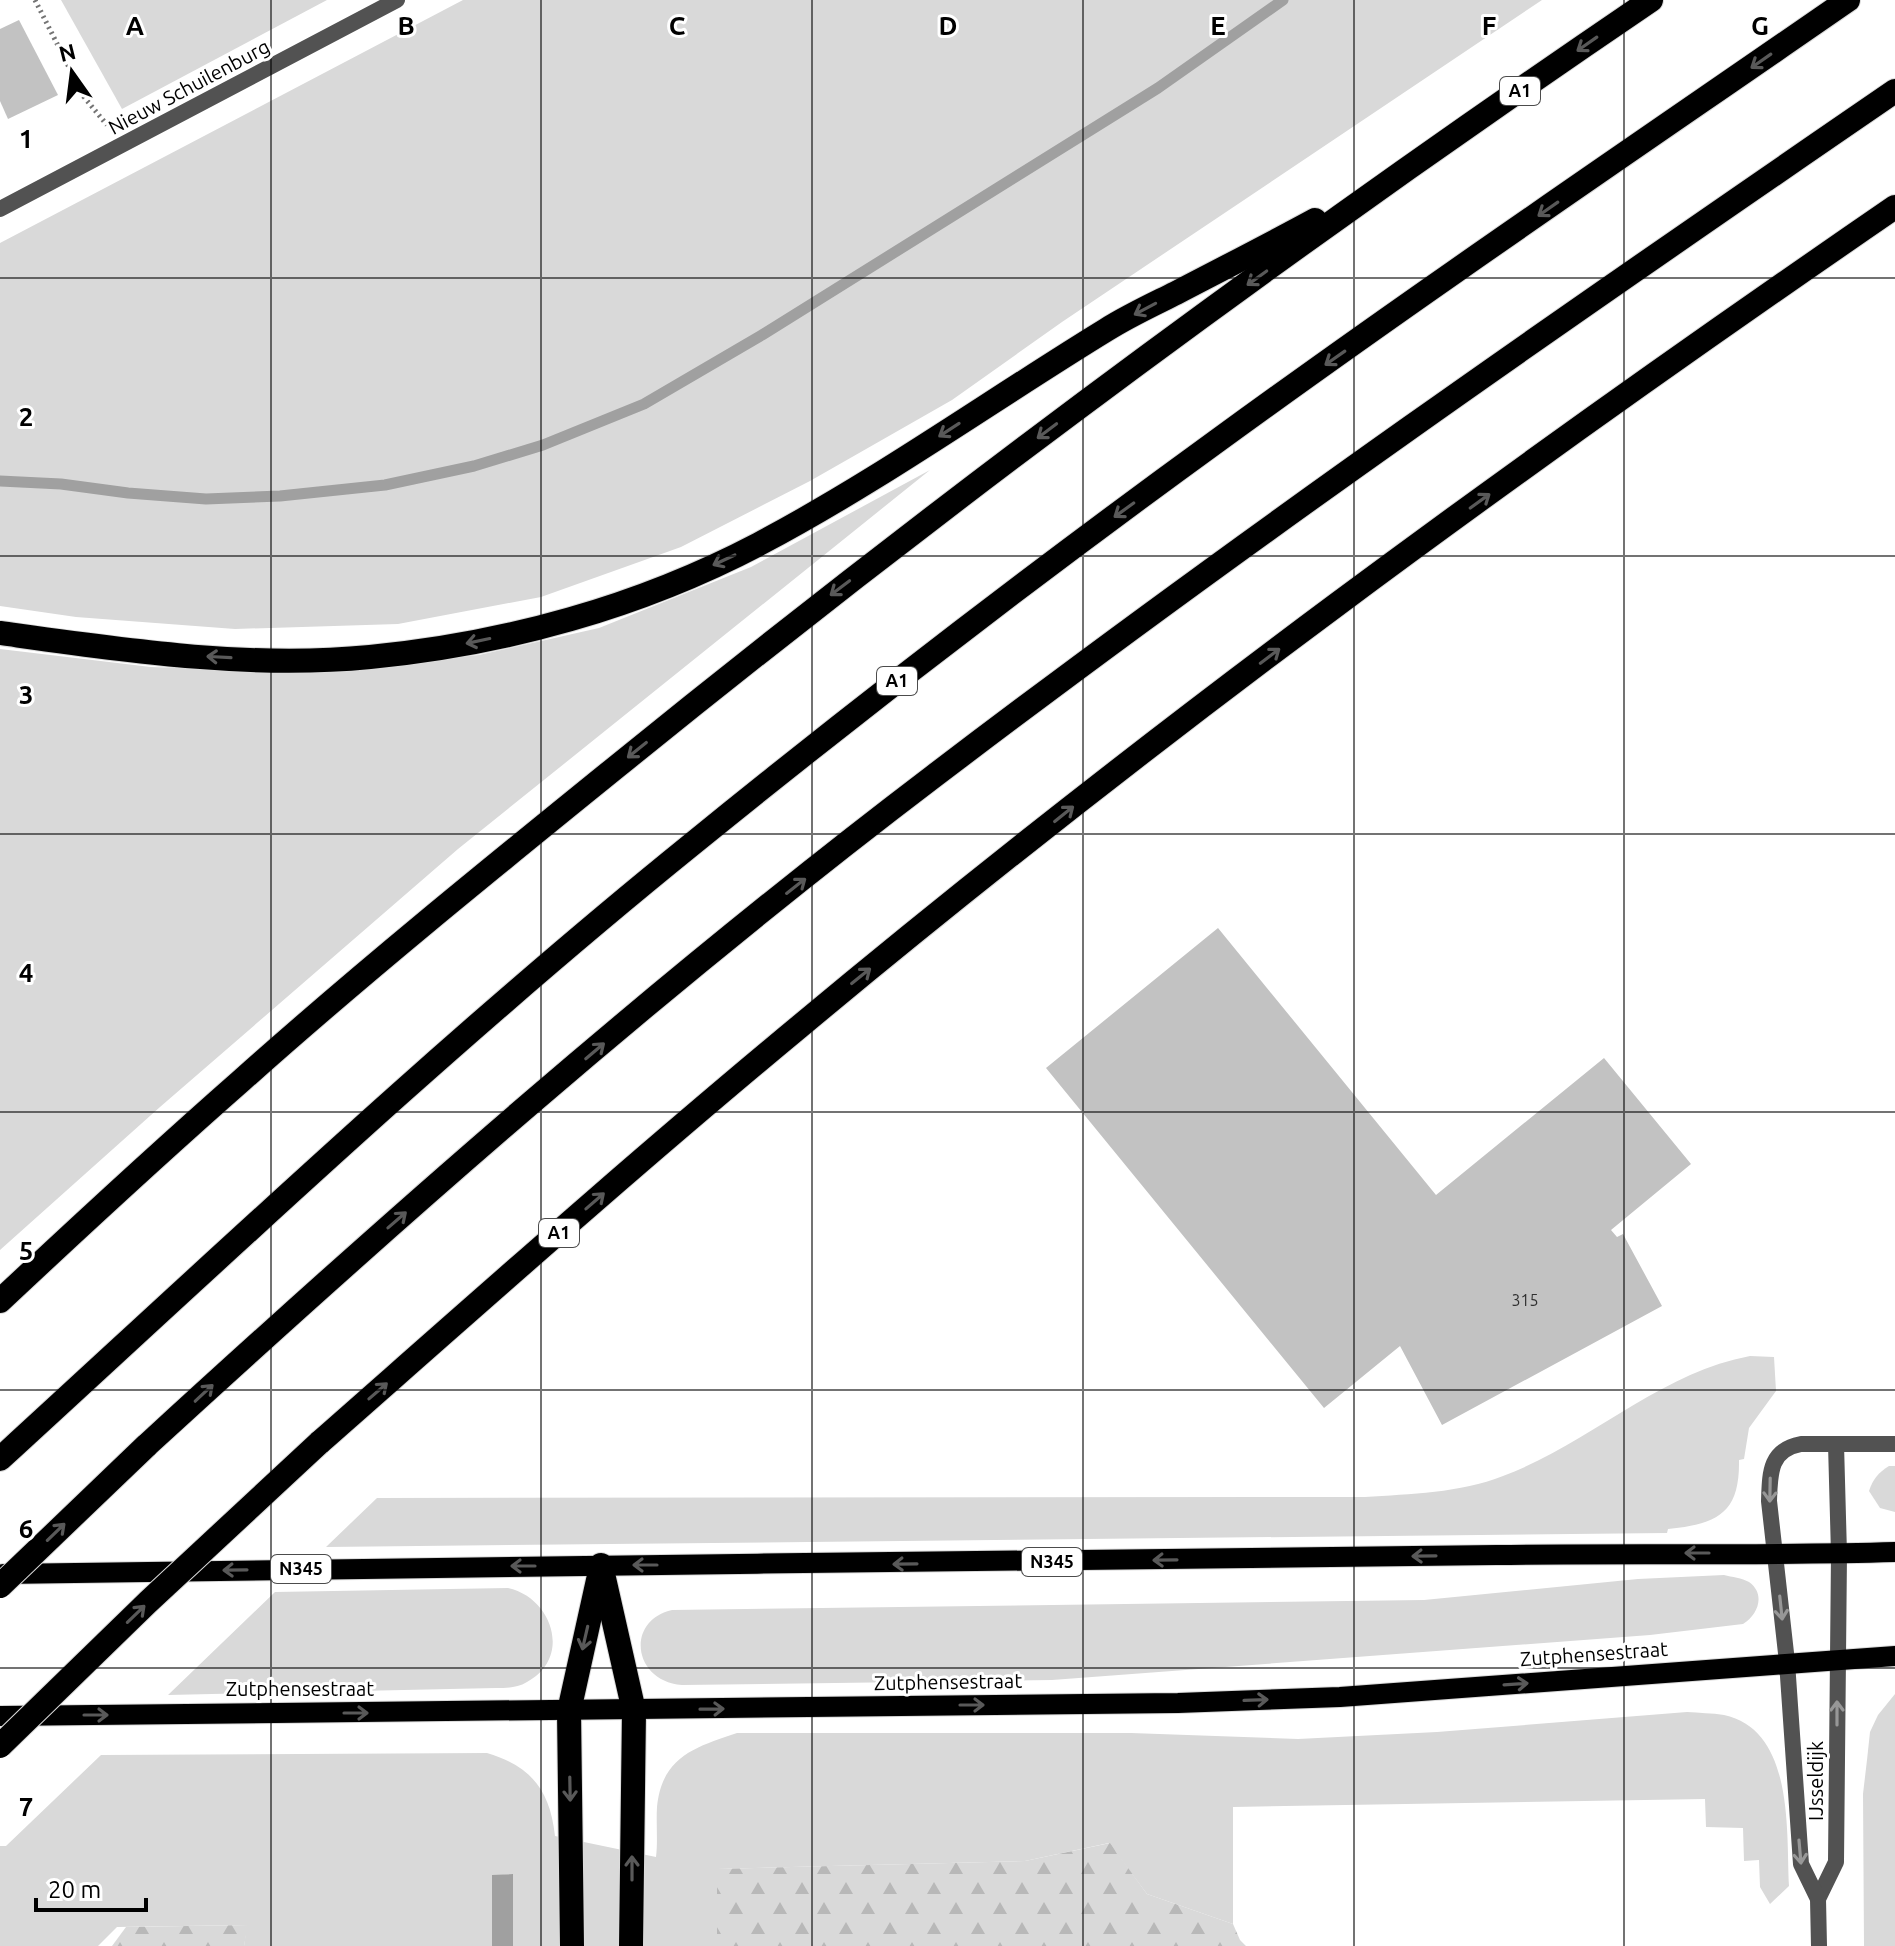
<svg xmlns="http://www.w3.org/2000/svg" width="1895" height="1946" font-family="Ubuntu,sans-serif">
<style>
.green{fill:#d9d9d9}
.forest{fill:url(#forest-firs)}
.water{fill:#a0a0a0}
.lines{fill:none;stroke-linecap:round;stroke-linejoin:round}
.stream{stroke:#a0a0a0;stroke-width:11}
.building{fill:#c2c2c2}
.primary-casing{stroke:#dbdbdb;stroke-width:22}
.highway-casing{stroke:#dbdbdb;stroke-width:26}
.path{stroke:#747474;stroke-width:5;stroke-dasharray:2 4;stroke-linecap:butt}
.street{stroke:#525252;stroke-width:16}
.primary{stroke:#000;stroke-width:20}
.highway{stroke:#000;stroke-width:24}
.highway-bridge-casing{stroke:#dbdbdb;stroke-width:26;stroke-linecap:butt}
.highway-bridge{stroke:#000;stroke-width:24}
.oneway{stroke:#595959}
.oneway2{stroke:#979797}
.grid{fill:none;stroke:#000;stroke-width:2;stroke-opacity:0.55}
.labels{text-anchor:middle;stroke-width:6;stroke-linejoin:round;paint-order:stroke}
.number-label{font-size:16px;fill:#303030}
.shield{fill:#fff;stroke:#4c4c4c;stroke-width:2}
.shield-label{font-size:18px;font-weight:bold;fill:#000}
.street-label{font-size:20px;fill:#000;stroke:#fff}
.grid-label{font-size:26px;text-anchor:middle;font-weight:bold;fill:#000;stroke:#fff;stroke-width:6;stroke-linejoin:round;paint-order:stroke}
</style>
<defs>
<pattern id="forest-firs" width="22" height="20" patternUnits="userSpaceOnUse" patternTransform="scale(2)"><rect width="22" height="20" fill="#d9d9d9"/><path d="M5 1l3.5 6h-7zM16 11l3.5 6h-7z" fill="#b8b8b8"/></pattern>
</defs>
<rect width="100%" height="100%" fill="#fff"/>
<!-- green -->
<g class="green">
<path d="M61,0h266l-205,109z"/>
<path d="M463,0h1079l-480,322 -110,78 -142,81 -129,66 -140,50 -143,27 -163,5 -159,-12 -76,-11v-363z"/>
<path d="M930,470l-472,379 -298,258 -160,143v-601l151,18 164,6 164,-18 120,-27 152,-61z"/>
<path d="M1750,1356l24,1 2,34 -27,37 -5,31 -5,1c1,54 -22,64 -71,69l-1,4 -1341,14 51,-49 988,-1c45,-3 95,-4 138,-21 86,-32 156,-103 247,-120z"/>
<path d="M1889,1466h6v46l-15,-4 -11,-17c4,-12 9,-18 20,-25z"/>
<path d="M1724,1575c8,2 18,3 25,7 17,12 9,33 -6,42l-93,11 -598,45 -370,5c-49,-4 -57,-64 -10,-75l752,-10 214,-21z"/>
<path d="M508,1588c45,10 64,70 19,94 -10,6 -20,6 -31,6l-328,7 107,-103z"/>
<path d="M1895,1694v252h-31l-1,-152 4,-34 3,-28 8,-17z"/>
<path d="M1687,1712c12,1 25,1 37,3 71,15 62,118 65,171l-19,18 -10,-17 -1,-27 -15,1 -1,-33 -37,-1 -1,-28 -472,8v117l-86,-30 -38,-51 -84,18 -307,8 -1,77h-204v-72l-21,2v70h-248l3,-21 -130,2 -19,19h-98v-100h6l95,-91 386,-2c44,13 63,37 68,83l101,21c2,-16 0,-33 1,-50 5,-51 39,-60 80,-74h394l167,6 139,-7z"/>
</g>
<!-- forest -->
<g class="forest">
<path d="M1110,1843l37,51 86,30 7,16 6,6h-529v-77l308,-8z"/>
<path d="M248,1925l-4,21h-132l14,-19z"/>
</g>
<!-- water -->
<path class="water" d="M513,1874v72h-21v-71z"/>
<g class="lines">
<!-- stream -->
<path class="stream" d="M0,481l61,3 67,9 78,6 74,-3 105,-11 89,-19 69,-21 101,-41 118,-69 396,-247 125,-88"/>
</g>
<!-- building -->
<g class="building">
<path d="M19,20l39,75 -50,24 -8,-18v-72z"/>
<path d="M1218,928l218,267 168,-137 87,106 -80,66 6,7 6,-3 39,72 -220,119 -42,-79 -76,62 -278,-340z"/>
</g>
<g class="lines">
<defs>
<g id="primary">
<path d="M3,1574c498,-9 995,-12 1493,-19 133,-2 266,1 399,-3"/>
<path d="M0,1716l1178,-13 162,-6 555,-41"/>
</g>
<g id="highway">
<path d="M0,633c122,17 247,36 370,24 135,-13 269,-50 389,-113 121,-64 231,-143 347,-214 22,-14 46,-25 70,-37 46,-24 93,-48 139,-73"/>
<path d="M0,1301c80,-75 160,-149 242,-221 121,-108 247,-210 373,-312 334,-271 681,-527 1036,-768"/>
<path d="M319,1443c159,-140 317,-281 480,-416 350,-292 720,-562 1096,-820"/>
<path d="M146,1446c254,-233 514,-462 788,-670 314,-239 637,-463 961,-685"/>
<path d="M0,1459c227,-208 451,-420 691,-614 171,-139 347,-274 526,-404 207,-151 420,-295 631,-441"/>
<path d="M601,1565l33,146 -3,235"/>
<path d="M572,1946l-3,-235 31,-140"/>
</g>
</defs>
<!-- primary casing -->
<use href="#primary" class="primary-casing"/>
<!-- highway casing -->
<use href="#highway" class="highway-casing"/>
<!-- path -->
<path class="path" d="M35,0l49,97 23,28"/>
<!-- street -->
<g class="street">
<path d="M0,209l397,-209"/>
<path d="M1818,1899l18,-37 3,-308 -3,-110"/>
<path d="M1819,1946l-1,-47 -17,-35 -14,-202 -18,-161c1,-27 0,-51 32,-57h94"/>
</g>
<!-- primary -->
<use href="#primary" class="primary"/>
<!-- highway -->
<use href="#highway" class="highway"/>
<defs>
<g id="highway-bridge">
<path d="M0,1586l146,-140"/>
<path d="M0,1746l148,-144 171,-159"/>
</g>
</defs>
<!-- highway-bridge casing -->
<use href="#highway-bridge" class="highway-bridge-casing"/>
<!-- highway-bridge -->
<use href="#highway-bridge" class="highway-bridge"/>
</g>
<!-- one-way arrows -->
<defs><path id="oneway-shaft" d="M-6 0H5M1.5-3L5.5 0L1.5 3" fill="none" stroke-width="1.6" stroke-linecap="round" stroke-linejoin="round" transform="scale(2)"/></defs>
<g class="oneway">
<use href="#oneway-shaft" transform="translate(1587 44) rotate(145)"/>
<use href="#oneway-shaft" transform="translate(1761 61) rotate(145)"/>
<use href="#oneway-shaft" transform="translate(1548 209) rotate(145)"/>
<use href="#oneway-shaft" transform="translate(1257 278) rotate(144)"/>
<use href="#oneway-shaft" transform="translate(1145 309) rotate(152)"/>
<use href="#oneway-shaft" transform="translate(1335 358) rotate(145)"/>
<use href="#oneway-shaft" transform="translate(949 430) rotate(147)"/>
<use href="#oneway-shaft" transform="translate(1047 431) rotate(143)"/>
<use href="#oneway-shaft" transform="translate(1480 501) rotate(-36)"/>
<use href="#oneway-shaft" transform="translate(1124 510) rotate(144)"/>
<use href="#oneway-shaft" transform="translate(724 560) rotate(155)"/>
<use href="#oneway-shaft" transform="translate(840 588) rotate(143)"/>
<use href="#oneway-shaft" transform="translate(478 641) rotate(168)"/>
<use href="#oneway-shaft" transform="translate(1270 656) rotate(-37)"/>
<use href="#oneway-shaft" transform="translate(219 657) rotate(-177)"/>
<use href="#oneway-shaft" transform="translate(637 750) rotate(141)"/>
<use href="#oneway-shaft" transform="translate(1064 814) rotate(-39)"/>
<use href="#oneway-shaft" transform="translate(796 886) rotate(-38)"/>
<use href="#oneway-shaft" transform="translate(861 976) rotate(-39)"/>
<use href="#oneway-shaft" transform="translate(595 1051) rotate(-40)"/>
<use href="#oneway-shaft" transform="translate(595 1201) rotate(-41)"/>
<use href="#oneway-shaft" transform="translate(397 1220) rotate(-41)"/>
<use href="#oneway-shaft" transform="translate(378 1391) rotate(-41)"/>
<use href="#oneway-shaft" transform="translate(204 1393) rotate(-43)"/>
<use href="#oneway-shaft" transform="translate(56 1532) rotate(-44)"/>
<use href="#oneway-shaft" transform="translate(1697 1553) rotate(180)"/>
<use href="#oneway-shaft" transform="translate(1424 1556) rotate(179)"/>
<use href="#oneway-shaft" transform="translate(1165 1560) rotate(179)"/>
<use href="#oneway-shaft" transform="translate(905 1564) rotate(179)"/>
<use href="#oneway-shaft" transform="translate(645 1565) rotate(-180)"/>
<use href="#oneway-shaft" transform="translate(523 1566) rotate(180)"/>
<use href="#oneway-shaft" transform="translate(235 1570) rotate(179)"/>
<use href="#oneway-shaft" transform="translate(136 1614) rotate(-44)"/>
<use href="#oneway-shaft" transform="translate(585 1638) rotate(103)"/>
<use href="#oneway-shaft" transform="translate(1516 1684) rotate(-4)"/>
<use href="#oneway-shaft" transform="translate(1256 1700) rotate(-2)"/>
<use href="#oneway-shaft" transform="translate(972 1705)"/>
<use href="#oneway-shaft" transform="translate(712 1709) rotate(-1)"/>
<use href="#oneway-shaft" transform="translate(356 1713)"/>
<use href="#oneway-shaft" transform="translate(96 1715)"/>
<use href="#oneway-shaft" transform="translate(570 1789) rotate(89)"/>
<use href="#oneway-shaft" transform="translate(632 1868) rotate(-90)"/>
</g>
<g class="oneway2">
<use href="#oneway-shaft" transform="translate(1770 1490) rotate(91)"/>
<use href="#oneway-shaft" transform="translate(1781 1608) rotate(84)"/>
<use href="#oneway-shaft" transform="translate(1837 1713) rotate(-90)"/>
<use href="#oneway-shaft" transform="translate(1800 1852) rotate(85)"/>
</g>
<!-- grid -->
<path class="grid" d="M271,0v1946M541,0v1946M812,0v1946M1083,0v1946M1354,0v1946M1624,0v1946M0,278h1895M0,556h1895M0,834h1895M0,1112h1895M0,1390h1895M0,1668h1895"/>
<g class="labels">
<!-- number labels -->
<g class="number-label">
<text x="1525" y="1306">315</text>
</g>
<!-- shield labels -->
<g class="shield">
<rect x="1500" y="77" width="40" height="28" rx="6"/>
<rect x="877" y="667" width="40" height="28" rx="6"/>
<rect x="539" y="1219" width="40" height="28" rx="6"/>
<rect x="1022" y="1548" width="60" height="28" rx="6"/>
<rect x="271" y="1555" width="60" height="28" rx="6"/>
</g>
<g class="shield-label">
<text x="1520" y="97">A1</text>
<text x="897" y="687">A1</text>
<text x="559" y="1239">A1</text>
<text x="1052" y="1568">N345</text>
<text x="301" y="1575">N345</text>
</g>
<!-- street labels -->
<g class="street-label">
<text transform="translate(189 87) rotate(-28)" y="7">Nieuw Schuilenburg</text>
<text transform="translate(1594 1654) rotate(-4)" y="7">Zutphensestraat</text>
<text transform="translate(948 1682) rotate(-1)" y="7">Zutphensestraat</text>
<text x="300" y="1696">Zutphensestraat</text>
<text transform="translate(1816 1781) rotate(-90)" y="7">IJsseldijk</text>
</g>
</g>
<g class="grid-label">
<text x="135" y="35">A</text>
<text x="406" y="35">B</text>
<text x="677" y="35">C</text>
<text x="948" y="35">D</text>
<text x="1218" y="35">E</text>
<text x="1489" y="35">F</text>
<text x="1760" y="35">G</text>
<text x="26" y="148">1</text>
<text x="26" y="426">2</text>
<text x="26" y="704">3</text>
<text x="26" y="982">4</text>
<text x="26" y="1260">5</text>
<text x="26" y="1538">6</text>
<text x="26" y="1816">7</text>
</g>
<!-- north arrow -->
<g transform="translate(72 72) rotate(346)" stroke="#ffffff" stroke-width="6" paint-order="stroke">
<path d="M0-6L14 30L0 20L-14 30Z" fill="#000000"/>
<text y="-12" font-size="22" font-weight="bold" text-anchor="middle" fill="#000000">N</text>
</g>
<!-- scale -->
<path d="M36 1898v12h110v-12" fill="none" stroke="#000000" stroke-width="4"/>
<text x="48" y="1898" font-size="24" fill="#000000" stroke="#ffffff" stroke-width="6" paint-order="stroke">20 m</text>
</svg>
